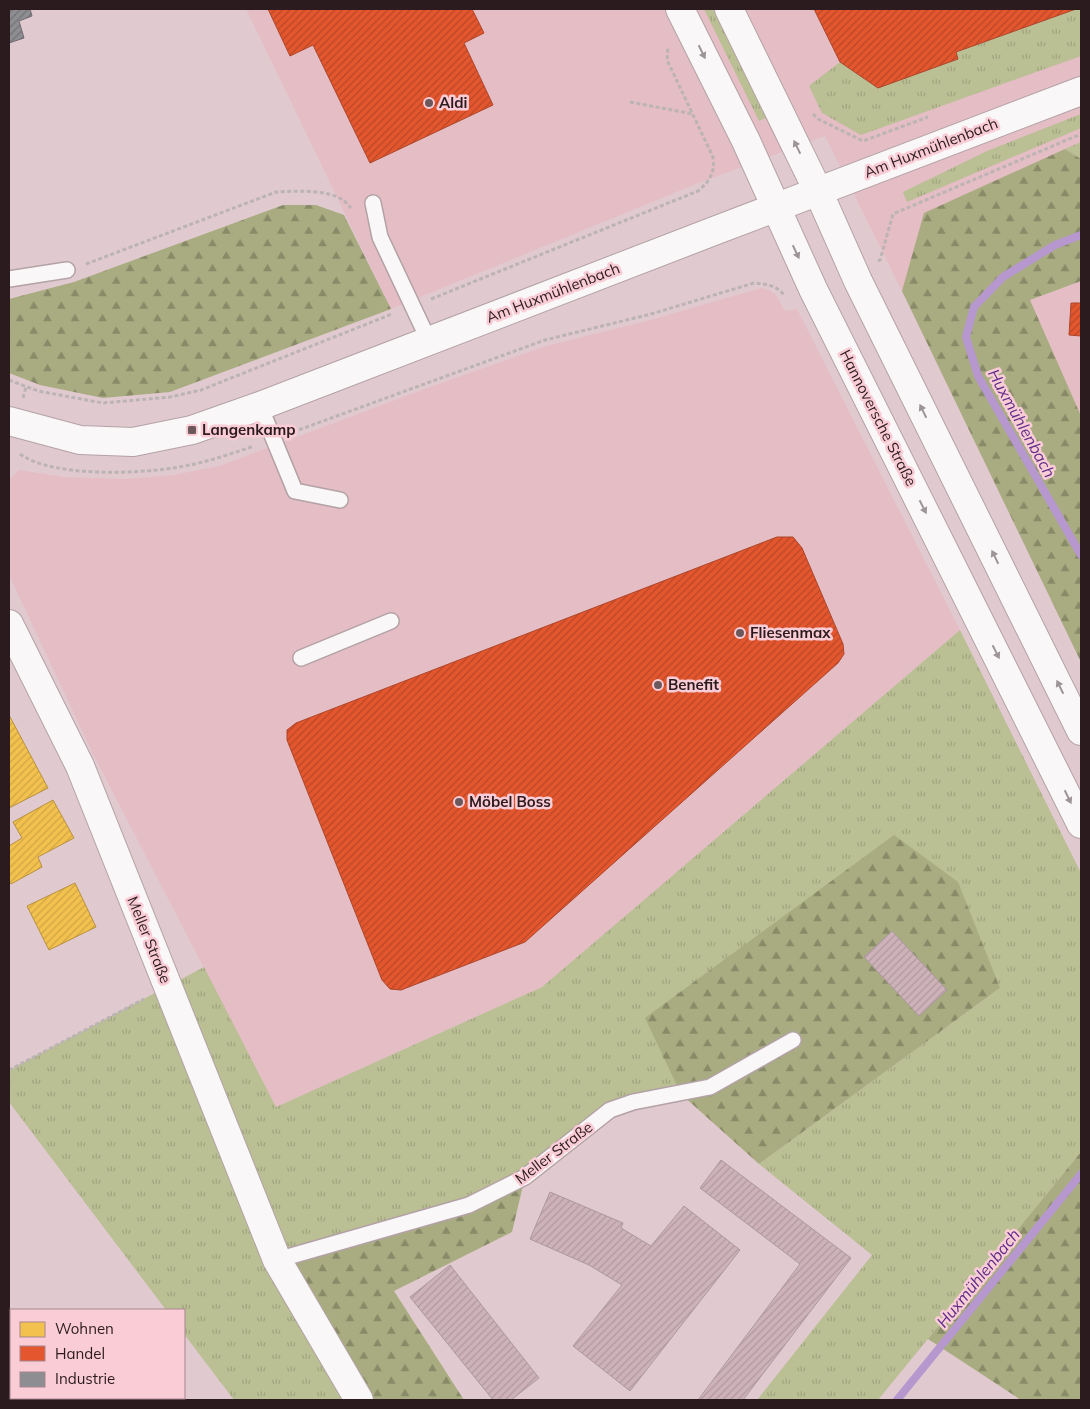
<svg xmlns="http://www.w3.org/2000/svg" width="1090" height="1409" font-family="Mulish,sans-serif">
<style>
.built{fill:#e4bdc5}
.grass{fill:url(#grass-tufts)}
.forest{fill:url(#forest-firs)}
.homes{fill:url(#homes-hatch);stroke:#b68f40}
.shops{fill:url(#shops-hatch);stroke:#ac452a}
.industry{fill:url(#industry-hatch);stroke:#706b70}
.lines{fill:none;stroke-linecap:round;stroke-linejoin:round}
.stream{stroke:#b697ce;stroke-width:8}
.building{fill:url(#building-hatch);stroke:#ab999d}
.service-casing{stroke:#b3a2a5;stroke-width:18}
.minor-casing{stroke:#b3a2a5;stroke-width:30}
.secondary-casing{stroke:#b3a2a5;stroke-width:30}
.path{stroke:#bbb3b4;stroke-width:3;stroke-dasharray:4 2.5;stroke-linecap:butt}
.service{stroke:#faf7f8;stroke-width:15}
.minor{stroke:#faf7f8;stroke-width:28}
.secondary{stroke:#faf7f8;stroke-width:28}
.oneway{fill:#9d9496}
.poi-dot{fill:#6b585d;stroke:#f9ccd6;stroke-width:2}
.labels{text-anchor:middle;stroke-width:5;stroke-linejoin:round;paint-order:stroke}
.poi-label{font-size:15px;font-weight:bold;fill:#2b1b1f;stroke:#f9ccd6;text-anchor:start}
.street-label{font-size:15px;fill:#2b1b1f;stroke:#f9ccd6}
.water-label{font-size:16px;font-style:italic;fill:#5c2e89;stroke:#f9ccd6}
</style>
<defs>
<pattern id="grass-tufts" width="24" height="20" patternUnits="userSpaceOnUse" patternTransform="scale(1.25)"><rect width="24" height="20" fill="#babf94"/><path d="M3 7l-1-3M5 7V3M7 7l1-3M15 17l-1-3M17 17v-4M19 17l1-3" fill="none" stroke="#a0a47f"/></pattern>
<pattern id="forest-firs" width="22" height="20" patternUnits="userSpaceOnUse" patternTransform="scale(1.25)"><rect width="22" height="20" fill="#a8ac80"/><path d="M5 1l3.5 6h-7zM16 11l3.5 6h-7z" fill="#898b68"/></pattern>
<pattern id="homes-hatch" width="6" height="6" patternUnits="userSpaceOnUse" patternTransform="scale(1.25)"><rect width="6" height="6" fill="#f2c14e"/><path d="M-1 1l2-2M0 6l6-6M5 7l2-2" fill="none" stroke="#d0a544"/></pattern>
<pattern id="shops-hatch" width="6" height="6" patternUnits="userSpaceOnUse" patternTransform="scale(1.25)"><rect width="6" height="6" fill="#e4572e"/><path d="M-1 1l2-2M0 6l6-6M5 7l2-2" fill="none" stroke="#b94727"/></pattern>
<pattern id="industry-hatch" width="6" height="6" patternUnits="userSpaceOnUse" patternTransform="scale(1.25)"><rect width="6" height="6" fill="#8d8d92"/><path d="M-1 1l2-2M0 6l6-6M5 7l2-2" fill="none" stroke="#737277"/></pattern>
<pattern id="building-hatch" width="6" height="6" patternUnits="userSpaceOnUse" patternTransform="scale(1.25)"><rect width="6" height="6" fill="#ceb2b9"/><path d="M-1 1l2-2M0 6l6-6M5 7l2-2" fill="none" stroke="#b1989f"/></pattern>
</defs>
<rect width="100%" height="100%" fill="#e1cacf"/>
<!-- built -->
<g class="built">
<path d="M246,9h835v653l-179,-371 -77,-155 -129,48 -305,125z"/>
<path d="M761,288l8,2 7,5 9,16 12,-2 163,321 -418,357 -266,120 -183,-353 -84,-179v-95l10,-10 45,7 61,2 49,-4 45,-9 200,-75 127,-45 108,-27z"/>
</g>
<!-- grass -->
<g class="grass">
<path d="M704,9h9l54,108 -8,4z"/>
<path d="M1076,9h5v47l-220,79 -39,-22 -13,-27 31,-24 38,26 80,-29 -2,-7z"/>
<path d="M1081,114v14l-174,74 -4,-10 84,-41z"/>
<path d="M1081,142v17l-16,-10z"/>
<path d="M960,630l121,243v279l-203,248h-121l115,-145 -113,-91 241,-176 -319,106 -48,8 -108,75 -56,28 -191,55 81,140h-125l-50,-66v-24h-18l-157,-208v-32l195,-103 72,140 266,-120z"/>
</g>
<!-- forest -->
<g class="forest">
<path d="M1065,149l16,10v122l-51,19 51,116v246l-179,-371 22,-78z"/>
<path d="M283,205h33l28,10 47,94 -221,83 -67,6 -63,-13 -31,-12v-74l65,-17z"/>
<path d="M894,835l64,47 42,106 -241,176 -78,-70 -36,-76z"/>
<path d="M1081,1152v248h-60l-93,-61z"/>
<path d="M525,1177l-13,55 -118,59 70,109h-105l-82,-140 192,-55z"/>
</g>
<!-- homes -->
<g class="homes">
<path d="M9,715l39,73 -39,20z"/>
<path d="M53,800l21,38 -36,19 4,10 -31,17 -2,-3v-35l13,-8 -9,-16z"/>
<path d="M75,883l21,44 -47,23 -22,-44z"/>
</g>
<!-- shops -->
<g class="shops">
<path d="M268,9h204l12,24 -20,10 29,62 -123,58 -57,-118 -23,11z"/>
<path d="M814,9h262l-120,43 2,7 -80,29 -38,-26z"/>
<path d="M1071,303h10v33l-12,-1z"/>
<path d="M777,537h16l9,11 41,96 1,10 -6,9 -313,279 -124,48 -11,-1 -8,-9 -95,-240v-10l9,-7z"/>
</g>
<!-- industry -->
<path class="industry" d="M9,9h21l2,7 -13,5 5,17 -15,5z"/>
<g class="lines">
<!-- stream -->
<g class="stream">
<path d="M1081,235l-26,10 -52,32 -29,30 -8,30 12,39 103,179"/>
<path d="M897,1400l184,-226"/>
</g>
</g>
<!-- building -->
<g class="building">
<path d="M892,931l55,59 -28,26 -55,-59z"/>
<path d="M721,1160l130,98 -108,142h-45l102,-136 -100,-76z"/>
<path d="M550,1192l73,31 -2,5 30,18 33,-40 56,44 -110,141 -57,-45 49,-61 -33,-20 -59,-26z"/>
<path d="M450,1265l89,113 -28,22h-18l-83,-103z"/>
</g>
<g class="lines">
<defs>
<g id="service">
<path d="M373,203l7,34 49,104"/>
<path d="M9,279l58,-9"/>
<path d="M260,406l35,85 45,9"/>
<path d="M301,658l90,-37"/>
<path d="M277,1260l192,-55 56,-28 85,-67 23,-8 77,-15 83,-47"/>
</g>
<g id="minor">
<path d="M9,421l71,19 53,2 59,-12 68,-24 454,-175 367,-140"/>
<path d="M9,624l71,142 197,494 82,140"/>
</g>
<g id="secondary">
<path d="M680,9l66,132 67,148 268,535"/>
<path d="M729,9l89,182 40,90 223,450"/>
</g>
</defs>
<!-- service casing -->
<use href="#service" class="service-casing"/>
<!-- minor casing -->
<use href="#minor" class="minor-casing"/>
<!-- secondary casing -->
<use href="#secondary" class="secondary-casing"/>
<!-- path -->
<g class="path">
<path d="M630,102l63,12"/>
<path d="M813,114l5,5 45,22 65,-24"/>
<path d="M878,261l2,-1 13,-46 188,-80"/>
<path d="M86,264l190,-72c18,-1 51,-3 67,8 3,2 6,6 8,8"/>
<path d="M431,299l267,-108c12,-10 17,-18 15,-34l-46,-97 1,-13"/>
<path d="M9,380l29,11 65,12 67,-6 31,-7 191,-76"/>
<path d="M23,398l3,-11"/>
<path d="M293,432l252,-92 106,-26 103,-31c12,1 22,2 30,12"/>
<path d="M20,454c32,23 114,20 153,14 28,-4 55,-13 81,-22"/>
<path d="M9,1070l135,-71"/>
</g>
<!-- service -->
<use href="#service" class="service"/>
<!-- minor -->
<use href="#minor" class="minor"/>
<!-- secondary -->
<use href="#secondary" class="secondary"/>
</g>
<!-- one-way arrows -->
<defs><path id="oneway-solid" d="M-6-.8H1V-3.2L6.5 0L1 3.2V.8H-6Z" transform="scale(1.25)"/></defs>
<g class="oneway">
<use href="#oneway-solid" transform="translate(702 52) rotate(64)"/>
<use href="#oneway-solid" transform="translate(797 147) rotate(-116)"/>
<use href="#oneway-solid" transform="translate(796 252) rotate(65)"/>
<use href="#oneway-solid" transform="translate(923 411) rotate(-116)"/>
<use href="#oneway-solid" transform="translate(923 507) rotate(63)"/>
<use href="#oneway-solid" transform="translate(995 557) rotate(-116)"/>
<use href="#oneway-solid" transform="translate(996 652) rotate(63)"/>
<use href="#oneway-solid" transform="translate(1060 687) rotate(-116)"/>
<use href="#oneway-solid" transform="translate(1068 797) rotate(64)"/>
</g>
<!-- markers -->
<g class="poi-dot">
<circle cx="429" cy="103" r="5"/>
<rect x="187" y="425" width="10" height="10" rx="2.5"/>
<circle cx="740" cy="633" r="5"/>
<circle cx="658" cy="685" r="5"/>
<circle cx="459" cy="802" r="5"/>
</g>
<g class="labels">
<!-- poi labels -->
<g class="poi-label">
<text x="439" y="108">Aldi</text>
<text x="202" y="435">Langenkamp</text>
<text x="750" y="638">Fliesenmax</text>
<text x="668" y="690">Benefit</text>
<text x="469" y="807">Möbel Boss</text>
</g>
<!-- street labels -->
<g class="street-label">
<text transform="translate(931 148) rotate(-21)" y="5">Am Huxmühlenbach</text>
<text transform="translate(553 293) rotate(-21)" y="5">Am Huxmühlenbach</text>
<text transform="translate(878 418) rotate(63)" y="5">Hannoversche Straße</text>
<text transform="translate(149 940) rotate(68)" y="5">Meller Straße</text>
<text transform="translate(554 1153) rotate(-37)" y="5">Meller Straße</text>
</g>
<!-- water labels -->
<g class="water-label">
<text transform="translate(1022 423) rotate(61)" y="6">Huxmühlenbach</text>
<text transform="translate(978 1278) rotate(-51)" y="6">Huxmühlenbach</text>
</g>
</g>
<!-- border -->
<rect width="1090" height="1409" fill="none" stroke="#2b1b1f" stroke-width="20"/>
<!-- legend -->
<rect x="10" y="1309" width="175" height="90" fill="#f9ccd6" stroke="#a7858d"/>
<rect x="20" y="1322" width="25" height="15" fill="#f2c14e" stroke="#a7858d"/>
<text x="55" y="1334" font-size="15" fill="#2b1b1f">Wohnen</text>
<rect x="20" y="1346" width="25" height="15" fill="#e4572e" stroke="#a7858d"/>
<text x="55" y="1359" font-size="15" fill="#2b1b1f">Handel</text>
<rect x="20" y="1372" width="25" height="15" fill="#8d8d92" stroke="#a7858d"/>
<text x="55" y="1384" font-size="15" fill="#2b1b1f">Industrie</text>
</svg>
